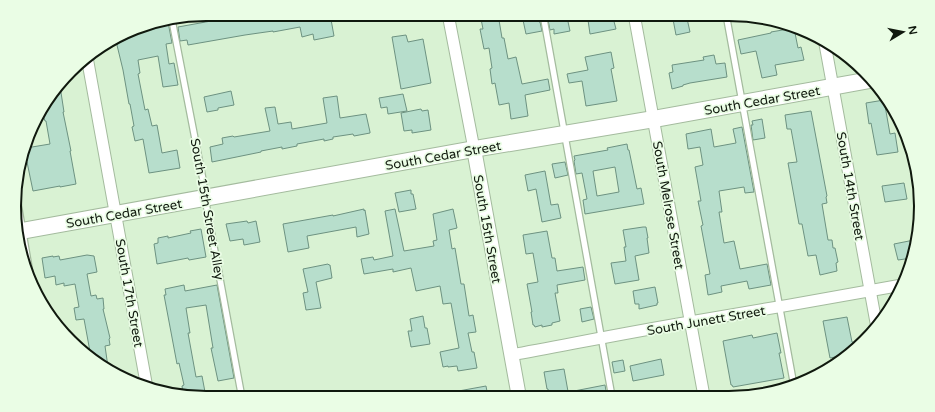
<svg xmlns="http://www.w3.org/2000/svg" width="935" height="412" font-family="'Varela Round',sans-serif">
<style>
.building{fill:#b7decc;stroke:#6d9281;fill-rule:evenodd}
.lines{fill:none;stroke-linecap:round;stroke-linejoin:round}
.service-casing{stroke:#a4bb9e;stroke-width:8}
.minor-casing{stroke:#a4bb9e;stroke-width:13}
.tertiary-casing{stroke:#a4bb9e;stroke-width:16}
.secondary-casing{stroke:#a4bb9e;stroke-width:18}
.service{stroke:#fff;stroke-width:5.5}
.minor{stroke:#fff;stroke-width:11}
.tertiary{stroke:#fff;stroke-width:14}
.secondary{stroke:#fff;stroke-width:16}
.labels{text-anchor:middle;stroke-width:3.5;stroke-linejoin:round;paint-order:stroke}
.street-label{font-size:13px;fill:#10190e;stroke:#eafde5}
.rim{fill:none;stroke:#10190e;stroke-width:2}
</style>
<rect width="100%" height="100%" fill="#d9f2d3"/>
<!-- building -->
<g class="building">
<path d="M250,14h80l4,22 -20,4 -1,-6 -11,3 -2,-10 -27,5v-1l-28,4 -57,10 -1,-5 -7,1 -2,-14z"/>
<path d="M480,14h18l4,24h2l4,21 8,-2 6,27 26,-5 2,11 -25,5 3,21 -17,3 -2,-16 -10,2 -4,-22 -3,1 -2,-15 2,-1 -3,-20 -5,1 -4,-20h3z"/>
<path d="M612,14l4,15 -26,5 -2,-14 2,-1v-1z"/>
<path d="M672,14h14l4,18 -14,3z"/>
<path d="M538,17l1,5h1l2,9 -16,3 -3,-14z"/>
<path d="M567,17l3,14 -16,3v-5l-4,1 -2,-10z"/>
<path d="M168,22l4,21 -6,1 3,20 5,-1 4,22 -15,2 -5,-31 -20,4 2,13 -2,1 7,36 3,-1 4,17 5,-1 5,28 15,-3 3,18 -31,5 -6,-34 -8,2 -3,-14 2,-1 -4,-22h-1l-6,-34 -7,-29 24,-14z"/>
<path d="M794,28l4,20 3,-1 3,13 -29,5 2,10 -15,3 -6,-27 -15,3 -3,-14 33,-7v-1z"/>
<path d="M406,35l2,7 15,-3 8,44 -30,6 -9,-52z"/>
<path d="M611,52l3,16 -3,1 6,32 -31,5 -4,-25 -13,2 -2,-9 21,-4 -3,-13z"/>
<path d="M714,55l2,9 9,-1 2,14 -37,6 -7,2v1l-11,3 -3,-16 4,-1 -1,-7 32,-5 -1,-3z"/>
<path d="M60,86l4,26h-1l8,39h-1l6,33 -16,3v-1l-27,5 -6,-29 -7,1 6,-15 24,-4 -4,-23h-1l-1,-3 -8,2 4,-10z"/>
<path d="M231,91l3,14 -16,3v2l-11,2 -3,-15z"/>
<path d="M403,94l4,17 -19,3 -1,-7 -6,1 -2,-10z"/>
<path d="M337,96l3,22 26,-4 4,18v1l-16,3 -1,-2 -20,3v2l-9,2v-2l-27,5v2l-15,3v-2l-21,4v1l-49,10 -2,-15 13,-3 -1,-6 11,-2 1,1 36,-6 -5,-23 10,-1 3,17 13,-2 1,7 35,-6 -4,-25z"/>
<path d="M884,100l6,34 5,-1 3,19 -21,3 -6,-32 -2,1 -3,-21z"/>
<path d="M421,109l1,2 6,-1 3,20 -19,3v-3l-8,1 -3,-18z"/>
<path d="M811,111l16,85 -1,1 1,6 -5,1 6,36h4l1,8h2l3,14 -2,1 1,8 -17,4 -4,-20 -8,1 -6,-32h-3l-11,-61 9,-1 -6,-33h-4l-2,-14z"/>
<path d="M762,119l3,19 -12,2 -2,-15h2l-1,-4z"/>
<path d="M742,127l12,65 -9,1 -1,-6 -25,4 3,21h-3l5,31 10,-2 6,28 27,-5 4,21 -22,4 -2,-8 -26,5 1,6 -14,3 -3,-20 5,-1 -9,-48 2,-1 -5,-24h3l-6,-34 8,-2 -3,-18 -12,2 -2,-15 25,-5 3,18 22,-4 -3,-14z"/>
<path d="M627,144l1,6h1l8,39 4,-1 3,16 -59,10 -2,-14 4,-1 -5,-26 -6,1 -2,-13 1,-1 -1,-4 34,-6 -1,-2zM615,167l4,25 -22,4 -4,-25z"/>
<path d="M565,162l3,13 -13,3 -3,-14z"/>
<path d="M545,171l6,34 7,-1 3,14 -19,4 -6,-33 -8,2 -3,-16z"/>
<path d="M904,183l3,16 -22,3 -3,-16z"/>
<path d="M411,190v4h2l3,15 -17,3 -4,-19z"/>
<path d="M364,209v2l1,-1 4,24 -12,3 -1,-10 -49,9 2,12 -21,4 -5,-28 50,-9v1z"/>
<path d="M395,209l9,42 30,-5 -1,-5 4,-1 -4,-26 20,-5 4,19 -8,2 3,19 3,-1 6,36h3l5,32 4,-1 3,17 -8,1 4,19h2l3,16 -19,3 -1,-5 -9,1v-1l-5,1 -3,-15 19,-4 -8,-45 -8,1 -3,-18 -24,5 -5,-23 -18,4v-3l-29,5 -3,-15 12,-2 1,3 19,-4 -8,-45z"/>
<path d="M247,221l1,2 8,-2 4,21 -16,3 -1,-6 -13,2 -4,-17z"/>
<path d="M643,227h3l2,11h-1l2,15 -14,3 4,24 -24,4 -4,-21 15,-2 -2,-14h2l-3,-17z"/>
<path d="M201,229l5,28 -17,3 -1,-2 -31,6 -3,-20 4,-1v-5l10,-2v2l23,-5 -1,-2z"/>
<path d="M547,231l5,27h3l2,13 26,-4 2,13 -28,5 1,8h-3l5,28 -8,2v2l-10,2v-2l-7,2 -1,-2h-1l-2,-13h1l-5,-28 11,-2 -5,-29 -7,1 -3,-19z"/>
<path d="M914,240l-2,18 -14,2 -4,-16z"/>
<path d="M87,255l7,1 3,16 -10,2 4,22 5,-1 1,4 6,-1 1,11h-1l7,29 -1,1 1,6 -5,1 3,21 -17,-10 -7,-38 -8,1 -2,-12 5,-1 -4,-23 -11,2v-3l-8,2 -1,-9 -10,2 -3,-20 11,-2v1l6,-1 1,4z"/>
<path d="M328,264l1,1h1l2,13 -16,4 5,26 -15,2 -3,-17 5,-1 -5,-23z"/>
<path d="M184,285l1,6 32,-6 17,93 -16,3 -7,-33h2l-7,-43 -20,3 4,25h-2l8,44 6,-1 3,16 -18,3 -4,-1 -1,-8 2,-1 -5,-22 -2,1 -13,-69h2l-1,-6z"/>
<path d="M655,287l3,16h-1v2l-18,4v-5h-4l-2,-13z"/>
<path d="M591,307l3,12 -12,3 -2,-13z"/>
<path d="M423,316l2,12h2l3,16 -19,3 -3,-16h4l-2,-12z"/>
<path d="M847,317l5,25h1l1,8 -4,4 -20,4 -7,-37z"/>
<path d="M777,333l4,20h-2l5,25 -51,9 -1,-2h-1l-8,-44 29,-6 1,3z"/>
<path d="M661,359l3,16 -31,6 -3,-15z"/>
<path d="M623,360l2,11 -11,2 -2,-11z"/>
<path d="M564,369l5,28h-19l-2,-8h-1l-3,-17z"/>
<path d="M605,385l2,12h-38v-5z"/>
<path d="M486,386l2,11h-34l-1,-5z"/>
</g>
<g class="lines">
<defs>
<g id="service">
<path d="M543,14l69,383"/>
<path d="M726,14l68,372"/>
<path d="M172,20l31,160 2,18 37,200"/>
<path d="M17,198l13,76"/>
</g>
<g id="minor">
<path d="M448,14l26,135"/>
<path d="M634,14l70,382"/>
<path d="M825,44l52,284"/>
<path d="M87,57l60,331"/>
<path d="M511,355c60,-11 119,-23 179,-33 71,-12 141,-24 212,-37"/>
</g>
<path id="tertiary" d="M474,149l45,248"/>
<path id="secondary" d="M16,232l458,-83 180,-30 216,-39"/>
</defs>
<!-- service casing -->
<use href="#service" class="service-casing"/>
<!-- minor casing -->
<use href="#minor" class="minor-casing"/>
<!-- tertiary casing -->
<use href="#tertiary" class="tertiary-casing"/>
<!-- secondary casing -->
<use href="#secondary" class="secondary-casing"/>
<!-- service -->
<use href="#service" class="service"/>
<!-- minor -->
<use href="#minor" class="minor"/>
<!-- tertiary -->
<use href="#tertiary" class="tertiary"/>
<!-- secondary -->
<use href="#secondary" class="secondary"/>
</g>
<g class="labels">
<!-- street labels -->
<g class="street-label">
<text transform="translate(762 100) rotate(-10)" y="5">South Cedar Street</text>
<text transform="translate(443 155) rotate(-10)" y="5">South Cedar Street</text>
<text transform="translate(851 186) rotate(80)" y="5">South 14th Street</text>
<text transform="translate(669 205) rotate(80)" y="5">South Melrose Street</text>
<text transform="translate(208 209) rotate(80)" y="5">South 15th Street Alley</text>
<text transform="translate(124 213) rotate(-10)" y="5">South Cedar Street</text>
<text transform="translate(488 229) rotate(80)" y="5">South 15th Street</text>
<text transform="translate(130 293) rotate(80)" y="5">South 17th Street</text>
<text transform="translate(706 320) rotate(-10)" y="5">South Junett Street</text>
</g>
</g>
<!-- crop -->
<path d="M0 0H935V412H0ZM206 21H729A185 185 0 0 1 914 206V206A185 185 0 0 1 729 391H206A185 185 0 0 1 21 206V206A185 185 0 0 1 206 21Z" fill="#eafde5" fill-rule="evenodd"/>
<path class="rim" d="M206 21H729A185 185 0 0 1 914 206V206A185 185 0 0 1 729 391H206A185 185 0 0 1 21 206V206A185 185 0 0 1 206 21Z"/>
<!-- north arrow -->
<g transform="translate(903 32) rotate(80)" stroke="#eafde5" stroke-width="3" paint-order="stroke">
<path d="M0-3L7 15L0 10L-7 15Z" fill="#10190e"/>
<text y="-6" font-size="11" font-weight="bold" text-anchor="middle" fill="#10190e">N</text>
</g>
</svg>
